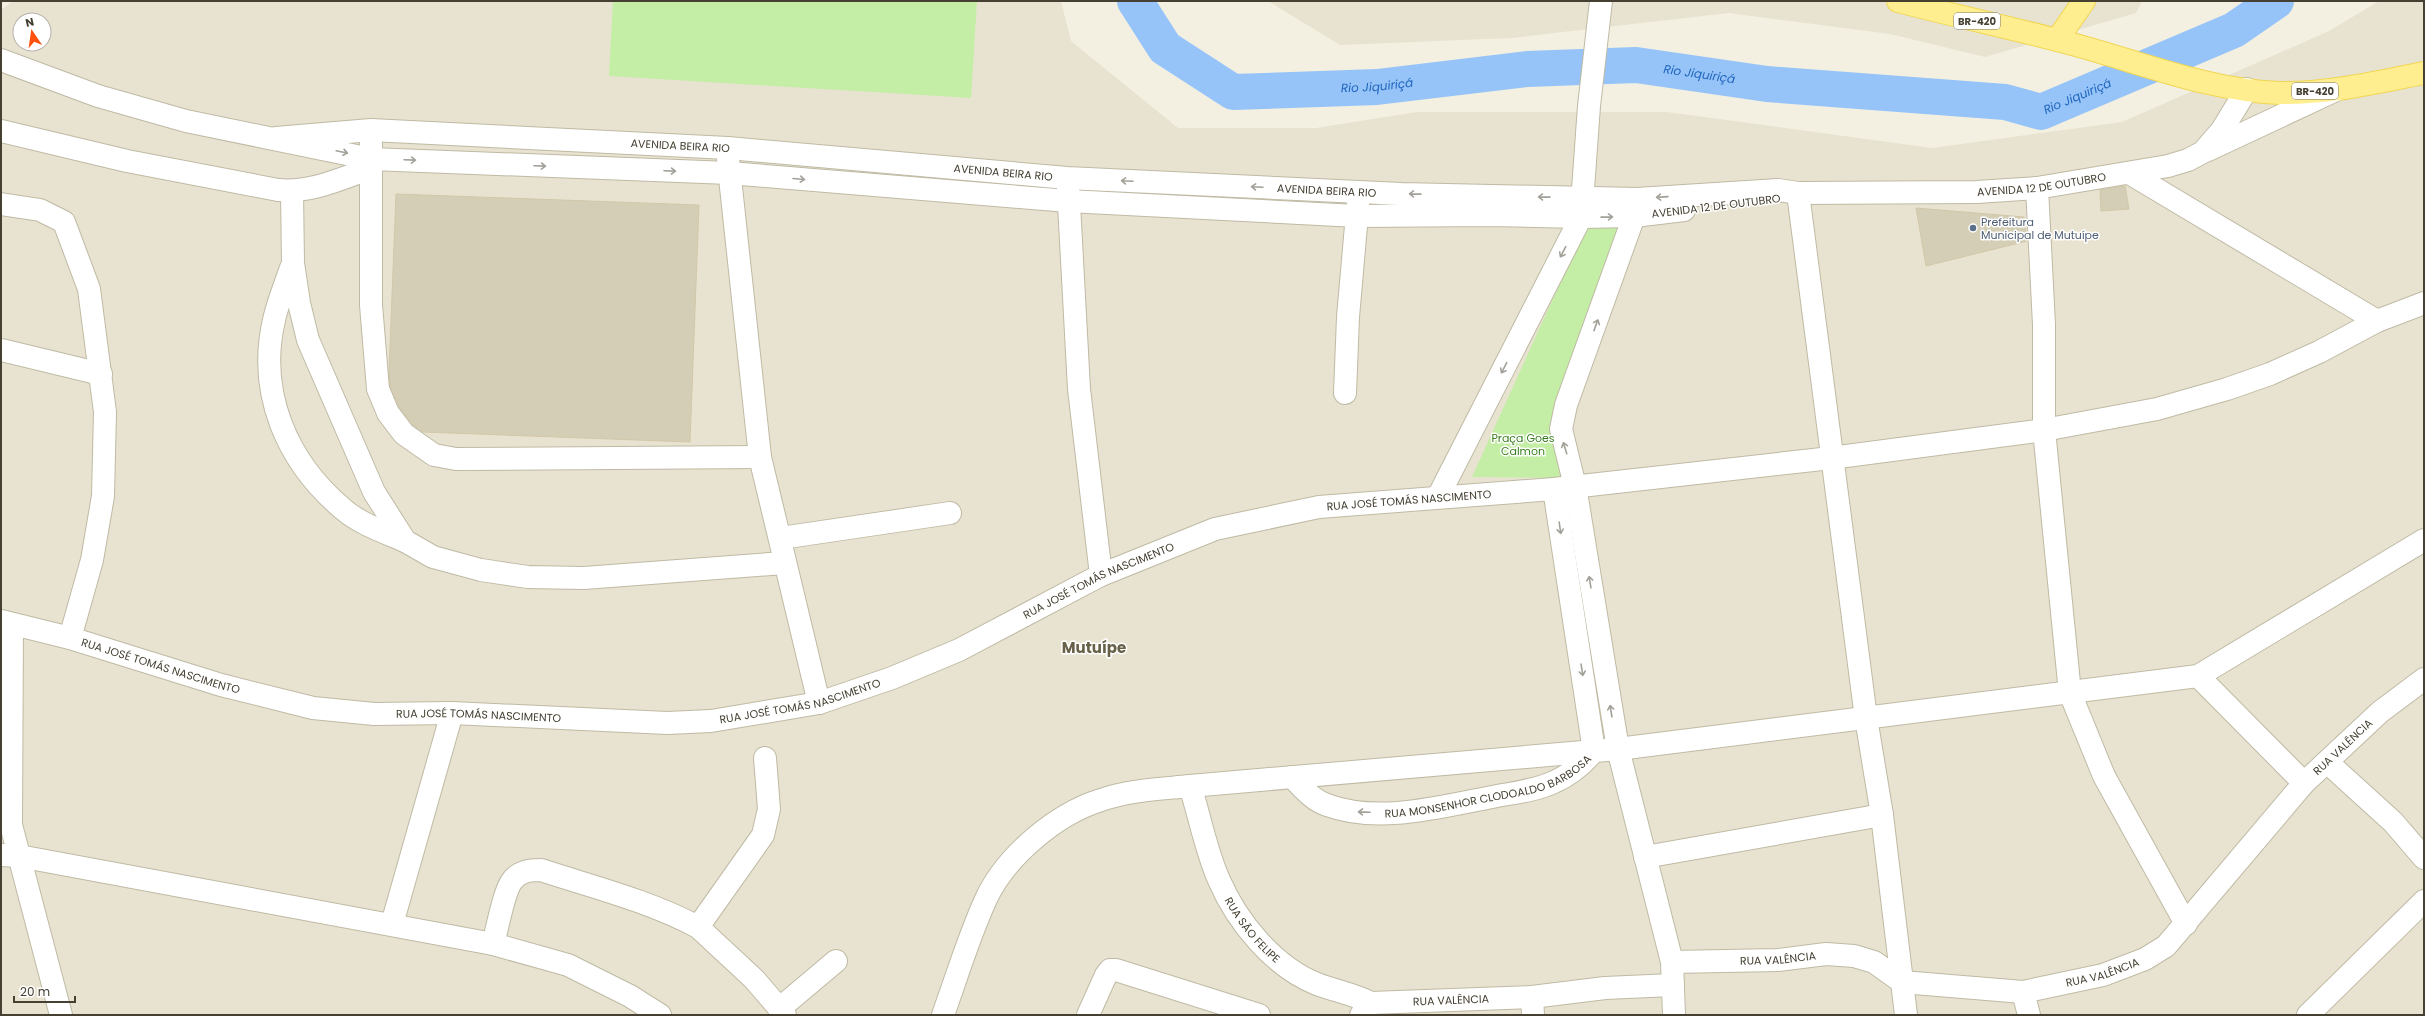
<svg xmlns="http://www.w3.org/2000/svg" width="2425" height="1016" font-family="Poppins,sans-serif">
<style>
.residential{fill:#e8e3d0;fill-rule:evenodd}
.green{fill:#c4eda6}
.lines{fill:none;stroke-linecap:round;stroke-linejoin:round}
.river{stroke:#96c4f8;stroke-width:36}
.building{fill:#d5ceb6;stroke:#d2c7a9}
.minor-casing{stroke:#bfbaa4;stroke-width:24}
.major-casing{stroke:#f1d653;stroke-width:24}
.minor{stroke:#fff;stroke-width:22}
.major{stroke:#ffee90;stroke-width:22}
.oneway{stroke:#a2a098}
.service-dot{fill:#5c6f8a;stroke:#fff;stroke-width:1.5}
.labels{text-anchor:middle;stroke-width:3;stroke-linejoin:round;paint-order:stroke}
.shield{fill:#fff;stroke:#7d7970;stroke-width:1}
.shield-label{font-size:10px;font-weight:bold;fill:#454032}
.street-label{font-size:11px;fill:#454032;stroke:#fff}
.service-label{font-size:11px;fill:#4e5e75;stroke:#fff;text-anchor:start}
.park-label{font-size:11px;fill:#377d1f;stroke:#fff}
.water-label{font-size:12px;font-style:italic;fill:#2066bd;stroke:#fff}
.district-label{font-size:15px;font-weight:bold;fill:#696048;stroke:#fff}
</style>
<rect width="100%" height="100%" fill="#f3f0e2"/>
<!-- residential -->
<g class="residential">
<path d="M13,1h1048l10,40 107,87h138l101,-16h250l265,36 190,-26 207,-91 50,-30h45v1014h-2423v-1005zM20,20h24v24h-24z"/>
<path d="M1268,1h874l-6,12 -151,44 -95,-23 -161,-21 -217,25 -172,7z"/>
</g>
<!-- green -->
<g class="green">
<path d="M613,1h364l-6,97 -362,-22z"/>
<path d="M1624,224l-70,204 6,50 -88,-1 114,-251z"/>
</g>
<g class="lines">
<!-- river -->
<path class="river" id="s1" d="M1135,1l30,47 68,44 144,-5 150,-18 109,-4 131,19 238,18 36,10 193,-82 42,-29"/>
</g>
<!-- building -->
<g class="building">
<path d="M2125,186l4,23 -28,2 -1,-21z"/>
<path d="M396,194l303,11 -9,237 -267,-10 -10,-7 -14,-18 -9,-21 -1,-14z"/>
<path d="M1916,208l108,9 3,24 -101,25z"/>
</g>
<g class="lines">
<defs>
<g id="minor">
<path d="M1,60l97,36 88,25 185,38 358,14 339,28 289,15 136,-1 88,2 53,-1 50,-6"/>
<path d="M1,131l126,30 151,29c33,3 62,-11 93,-22"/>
<path id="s2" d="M276,138l95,-8 357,18 339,30 334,16 236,5 141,-9 20,3 179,-1 60,-4 131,-22 20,-6 15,-8 19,-22 25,-41"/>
<path d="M371,144v161l7,84 10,24 16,21 30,21 22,4 304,-2"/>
<path d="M2208,150l128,-60"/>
<path d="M728,159l32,298 59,246"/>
<path d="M2131,174l246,147"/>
<path d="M1068,186l11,203 22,186"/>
<path d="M2037,188l7,137v105l26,263 34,83 82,148"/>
<path d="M292,191l1,72 6,40 9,37 66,152 31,49 28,16 48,13 47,7 56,1 200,-15"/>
<path d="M1798,193l68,525 16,97 24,200"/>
<path d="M1636,203l-2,13 -68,189 -5,24 14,57 43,263 54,213 2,53"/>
<path d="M1,204l39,6 24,12 25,67 16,123 -2,84 -11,64 -22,78"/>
<path d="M291,268c-6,17 -13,34 -17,52 -17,73 13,142 69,189 17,15 41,23 62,32"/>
<path d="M1,350l100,24"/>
<path d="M1345,393l3,-76 10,-114"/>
<path d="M1438,497l143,-280 8,-111 12,-105"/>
<path d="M781,538l169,-25"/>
<path id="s3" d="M1,621l69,17 151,47 92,23 61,6 78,-1 215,10 44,-2 108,-18 73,-25 67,-28 142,-75 114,-46 104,-22 235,-18 277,-31 213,-28 113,-21 70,-20 43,-15 49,-22 58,-31 47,-18"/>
<path d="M12,624l-1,201 50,190"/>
<path d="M2198,676l106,107"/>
<path d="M765,758l4,51 -6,26 -65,92 56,52 31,36"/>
<path d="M2327,762l66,60 31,36"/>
<path id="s4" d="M1292,777c10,10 20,23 35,28 51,19 113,2 165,-8 20,-4 43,-6 62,-15 16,-7 29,-18 40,-31l-40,-262"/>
<path id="s5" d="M1190,786c10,31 16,65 29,94 18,42 55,87 98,104 18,7 37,10 54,19l-10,12"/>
<path d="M1,855l18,1 474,88 75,21 62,31 30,19"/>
<path d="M1645,857l237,-42"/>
<path d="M392,924l60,-211"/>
<path d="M493,944c4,-14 11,-53 19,-63 7,-10 18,-11 29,-11 52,17 108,31 157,57"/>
<path id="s6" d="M1672,962l106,-2 48,-6 28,2 20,6 28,20 121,10 80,-17 42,-16 21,-13 138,-163 76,-71 44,-33"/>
<path d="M2023,992l6,23"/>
<path d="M1532,997l1,18"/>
<path id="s7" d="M1371,1003l161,-6 73,-9 68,-3"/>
<path d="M779,1009l57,-48"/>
<path d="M943,1015c14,-39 26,-79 43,-116 20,-43 70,-85 115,-99 28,-10 60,-11 89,-14l428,-37 580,-73 226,-136"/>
<path d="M1088,1015l18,-40 4,-5h6l143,45"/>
<path d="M2308,1015l116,-114"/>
</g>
<g id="major">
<path d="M1898,1c61,16 124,29 185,46 64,18 130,44 197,46 48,1 97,-11 144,-20"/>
<path d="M2057,40l27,-39"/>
</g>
</defs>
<!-- minor casing -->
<use href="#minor" class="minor-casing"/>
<!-- major casing -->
<use href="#major" class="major-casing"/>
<!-- minor -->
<use href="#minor" class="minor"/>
<!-- major -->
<use href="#major" class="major"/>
</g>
<!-- one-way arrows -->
<defs><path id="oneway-shaft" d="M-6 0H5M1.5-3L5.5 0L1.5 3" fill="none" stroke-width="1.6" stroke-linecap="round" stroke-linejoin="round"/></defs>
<g class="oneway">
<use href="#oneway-shaft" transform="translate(342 152) rotate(12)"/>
<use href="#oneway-shaft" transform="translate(410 160) rotate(2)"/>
<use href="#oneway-shaft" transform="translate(540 166) rotate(2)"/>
<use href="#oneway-shaft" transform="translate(670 171) rotate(2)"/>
<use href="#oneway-shaft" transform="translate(799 179) rotate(5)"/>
<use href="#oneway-shaft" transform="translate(1127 181) rotate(-177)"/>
<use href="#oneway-shaft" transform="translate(1257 187) rotate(-177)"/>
<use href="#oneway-shaft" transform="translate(1415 194) rotate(-179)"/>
<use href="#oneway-shaft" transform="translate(1544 197) rotate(-179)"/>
<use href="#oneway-shaft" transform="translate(1662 197) rotate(176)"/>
<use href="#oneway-shaft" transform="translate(1607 217) rotate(-1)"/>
<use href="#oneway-shaft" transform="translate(1563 252) rotate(117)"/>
<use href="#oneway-shaft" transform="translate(1596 325) rotate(-70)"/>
<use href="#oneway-shaft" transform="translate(1504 368) rotate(117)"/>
<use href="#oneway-shaft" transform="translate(1565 448) rotate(-107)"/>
<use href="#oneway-shaft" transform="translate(1560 528) rotate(82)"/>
<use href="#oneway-shaft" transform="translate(1590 582) rotate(-99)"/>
<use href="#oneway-shaft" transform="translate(1582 670) rotate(81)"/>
<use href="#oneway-shaft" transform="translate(1611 711) rotate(-99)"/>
<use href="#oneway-shaft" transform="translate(1364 812) rotate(-178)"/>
</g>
<!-- markers -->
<circle class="service-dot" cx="1973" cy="228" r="4"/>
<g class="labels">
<!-- shield labels -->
<g class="shield">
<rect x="1954" y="13" width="46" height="16" rx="3"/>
<rect x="2292" y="83" width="46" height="16" rx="3"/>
</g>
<g class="shield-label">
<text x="1977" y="25">BR-420</text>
<text x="2315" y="95">BR-420</text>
</g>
<!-- street labels -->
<g class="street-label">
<text dy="4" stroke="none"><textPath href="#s2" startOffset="405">AVENIDA BEIRA RIO</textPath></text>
<text dy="4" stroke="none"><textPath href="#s2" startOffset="729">AVENIDA BEIRA RIO</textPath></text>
<text dy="4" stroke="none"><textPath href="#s2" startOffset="1769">AVENIDA 12 DE OUTUBRO</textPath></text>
<text dy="4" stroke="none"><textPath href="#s2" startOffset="1053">AVENIDA BEIRA RIO</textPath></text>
<text transform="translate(1716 206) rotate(-7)" y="4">AVENIDA 12 DE OUTUBRO</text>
<text dy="4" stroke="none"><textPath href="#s3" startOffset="1462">RUA JOSÉ TOMÁS NASCIMENTO</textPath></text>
<text dy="4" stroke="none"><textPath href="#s3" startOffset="1138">RUA JOSÉ TOMÁS NASCIMENTO</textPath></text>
<text dy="4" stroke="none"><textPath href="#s3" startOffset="166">RUA JOSÉ TOMÁS NASCIMENTO</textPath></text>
<text dy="4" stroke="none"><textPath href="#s3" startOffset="814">RUA JOSÉ TOMÁS NASCIMENTO</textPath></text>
<text dy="4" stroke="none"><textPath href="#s3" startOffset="490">RUA JOSÉ TOMÁS NASCIMENTO</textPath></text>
<text dy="4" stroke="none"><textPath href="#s6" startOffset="777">RUA VALÊNCIA</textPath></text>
<text dy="4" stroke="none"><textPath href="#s4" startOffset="212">RUA MONSENHOR CLODOALDO BARBOSA</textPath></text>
<text dy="4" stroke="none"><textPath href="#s5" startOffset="159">RUA SÃO FELIPE</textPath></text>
<text dy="4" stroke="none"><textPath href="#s6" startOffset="106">RUA VALÊNCIA</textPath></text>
<text dy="4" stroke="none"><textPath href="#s6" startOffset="441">RUA VALÊNCIA</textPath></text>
<text dy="4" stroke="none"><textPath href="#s7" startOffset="80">RUA VALÊNCIA</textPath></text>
</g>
<!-- service labels -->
<g class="service-label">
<text x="1981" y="226">Prefeitura<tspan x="1981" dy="13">Municipal de Mutuípe</tspan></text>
</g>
<!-- park labels -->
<g class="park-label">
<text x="1523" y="442">Praça Goes<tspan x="1523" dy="13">Calmon</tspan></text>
</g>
<!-- water labels -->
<g class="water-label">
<text dy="4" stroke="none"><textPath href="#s1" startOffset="605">Rio Jiquiriçá</textPath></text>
<text dy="4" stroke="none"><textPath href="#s1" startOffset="281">Rio Jiquiriçá</textPath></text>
<text dy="4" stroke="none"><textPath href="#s1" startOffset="989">Rio Jiquiriçá</textPath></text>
</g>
<!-- district labels -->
<g class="district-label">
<text x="1094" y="653">Mutuípe</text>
</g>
</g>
<!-- border -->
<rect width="2425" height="1016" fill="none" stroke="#454032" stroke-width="4"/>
<!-- north arrow -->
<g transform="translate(32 32) rotate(347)"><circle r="19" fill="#ffffff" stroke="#b5b3ad"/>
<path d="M0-3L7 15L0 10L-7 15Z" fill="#ff510e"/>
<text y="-6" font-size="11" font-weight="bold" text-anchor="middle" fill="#454032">N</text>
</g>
<!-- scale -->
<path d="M14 996v6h61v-6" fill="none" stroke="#454032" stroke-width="2"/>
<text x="20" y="996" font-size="12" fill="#454032" stroke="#ffffff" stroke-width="3" paint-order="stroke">20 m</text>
</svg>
